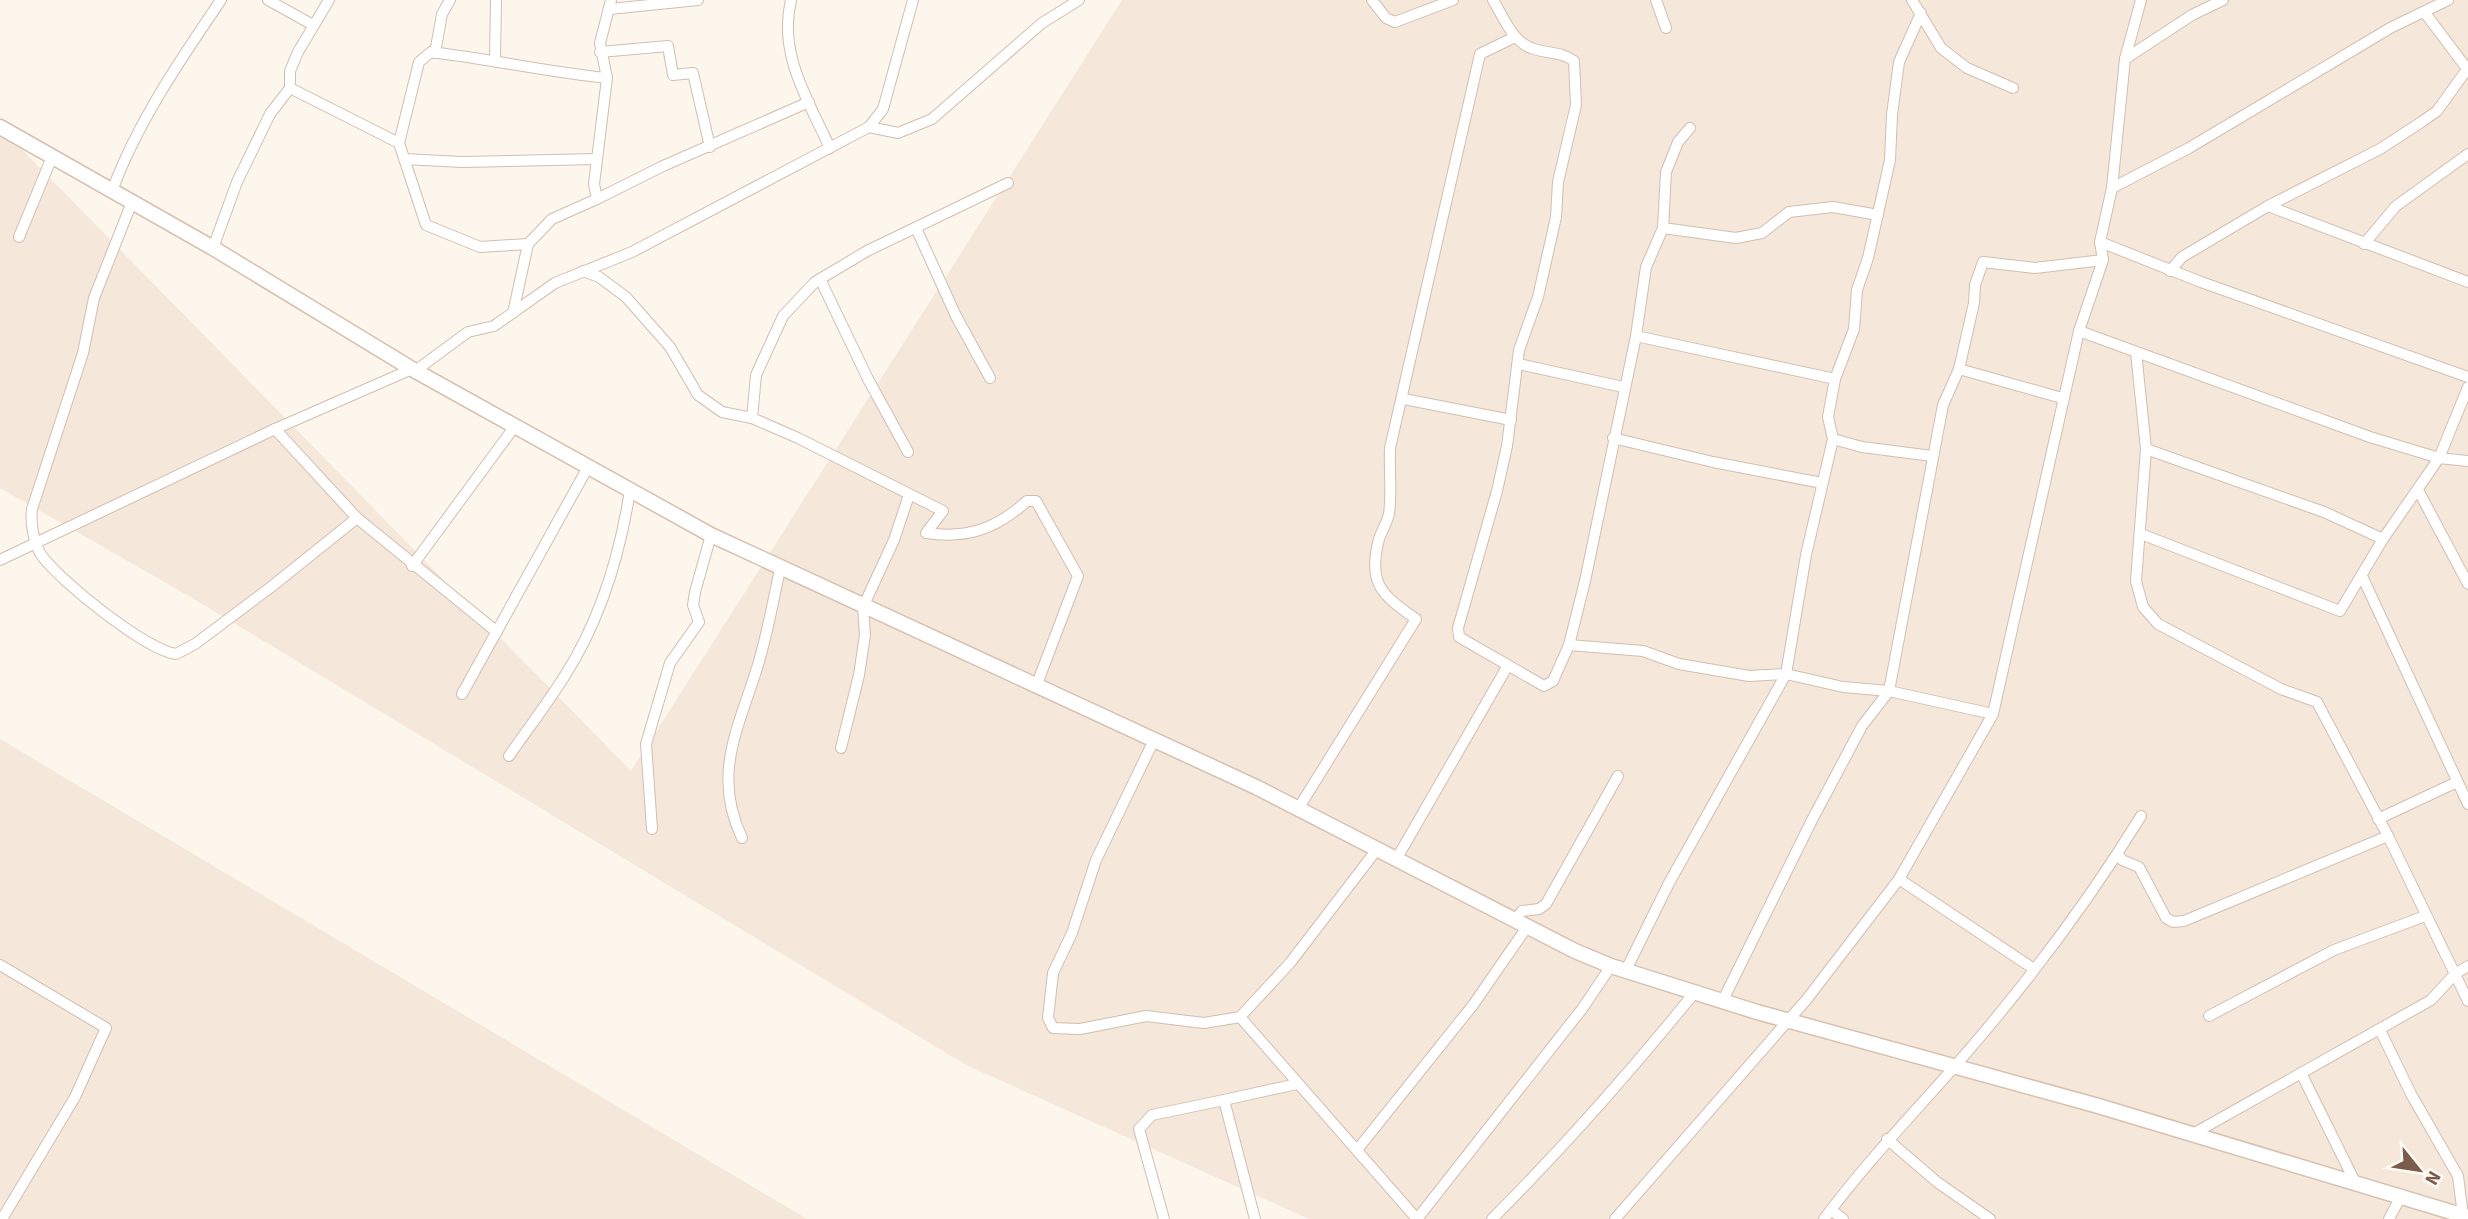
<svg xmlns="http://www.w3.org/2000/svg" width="2468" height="1219" font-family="'Source Sans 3',sans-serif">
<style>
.residential{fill:#f5e8da}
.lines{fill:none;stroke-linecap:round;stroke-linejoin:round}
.street-casing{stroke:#d1beb0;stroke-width:12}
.secondary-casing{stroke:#d6c0b0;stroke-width:17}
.street{stroke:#fff;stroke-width:10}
.secondary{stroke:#fff;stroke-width:14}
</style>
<rect width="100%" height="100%" fill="#fdf6ec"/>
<!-- residential -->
<g class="residential">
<path d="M1122,0h1346v1219h-1159l-343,-154 -772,-466 -194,-111v-361l631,644z"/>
<path d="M0,739l807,480h-807z"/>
</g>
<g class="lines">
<defs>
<g id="street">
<path d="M268,0l45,25"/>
<path d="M791,0c-13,54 17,100 39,148"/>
<path d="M1372,0l14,18 9,4 58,-22"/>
<path d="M1493,0c10,16 19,41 38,48 15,6 30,3 43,13l2,44 -18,77 -2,35 -18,80 -19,53 -12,96 -10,45 -39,137 1,9 85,49 9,-5 16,-36 16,-64 51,-245 10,-69 17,-39 3,-56 12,-30 12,-14"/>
<path d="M1656,0l10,28"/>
<path d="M1912,0l29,48 26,20 46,20"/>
<path d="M610,9l88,-9"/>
<path d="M2425,13l43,57"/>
<path d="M600,52l68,-6 5,29 20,-2 17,74"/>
<path d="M435,53l7,-39 8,-14"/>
<path d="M495,59l1,-59"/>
<path d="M2125,59l67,-44 31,-15"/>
<path d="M290,88l109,55 20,-81 12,-10c59,7 116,20 176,26"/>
<path d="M869,127l29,6 34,-14 110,-96 37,-23"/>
<path d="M399,143l27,82 54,22 48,-3"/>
<path d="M404,159l58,3 134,-3"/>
<path d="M2112,188l77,-40 203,-121 56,-27"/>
<path d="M112,191c25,-68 68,-131 109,-191"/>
<path d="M597,199l66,-33 146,-64"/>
<path d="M132,202l-38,96 -11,55 -51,156c-2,14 2,36 10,47 19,26 104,94 134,98l19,-10 76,-57 86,-69"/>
<path d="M2268,206l200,76"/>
<path d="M916,228l40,88 34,62"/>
<path d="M1663,228l73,10 26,-5 27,-21 44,-5 45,8"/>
<path d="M19,237l33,-80"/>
<path d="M2100,242l101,40 267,95"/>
<path d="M2364,244l32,-38 72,-52"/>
<path d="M213,248l24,-66 33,-68 20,-26v-17l8,-19 31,-52"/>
<path d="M583,271l16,6 27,20 44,50 28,48 24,17 30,6 46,20 145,73 -17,22c41,6 70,-4 101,-32h9l42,75 -41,108"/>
<path d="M2170,271l12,-14 86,-51 112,-57 43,-28 14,-10 31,-43"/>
<path d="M820,279l48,100 40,73"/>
<path d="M513,313l15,-69 24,-25 45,-20 -3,-15 13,-106 -7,-35 11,-43"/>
<path d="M2079,331l291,106 69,21 29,3"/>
<path d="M1636,336l199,43"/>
<path d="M2136,352l10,97 -10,132 7,26 15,17 123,65 36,13 71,134 80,165"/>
<path d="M1519,364l104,23"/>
<path d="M1959,369l103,29"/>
<path d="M415,371l53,-39 26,-6 61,-43 77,-31 237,-125 14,-18 30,-109"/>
<path d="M1404,399l107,21"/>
<path d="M752,418l4,-43 27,-59 32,-34 52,-31 141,-68"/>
<path d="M275,429l82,89 140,114"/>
<path d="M1613,438l100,24 109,21"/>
<path d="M1833,439l29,8 70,9"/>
<path d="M2146,449l178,63 59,27"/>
<path d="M2418,490l50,94"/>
<path d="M2141,534l199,77 43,-72 56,-81 29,-71"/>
<path d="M0,560l275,-131 137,-60"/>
<path d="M412,566l103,-140"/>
<path d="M2362,576l106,228"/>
<path d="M1569,645l74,6 36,13 70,12 37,-2 57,13 46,4 104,23"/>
<path d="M462,694l126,-227"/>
<path d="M1154,740l-58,120 -24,73 -19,40 -5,45 5,10 27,1 66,-13 58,7 36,-6 50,-54 88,-115"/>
<path d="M841,748l18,-73 6,-40 -2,-28 31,-67 15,-45"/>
<path d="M509,756c18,-26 38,-52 55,-79 36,-56 56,-122 66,-187"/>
<path d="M1298,809l118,-190c-34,-24 -49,-35 -37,-80 3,-9 8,-16 10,-25 3,-22 0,-44 1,-66l90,-394 35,-17"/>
<path d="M2378,819l79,-37"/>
<path d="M652,829l-6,-85 24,-81 29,-41 -6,-17 2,-13 16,-57"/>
<path d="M742,838c-30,-63 -4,-109 15,-170 10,-32 16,-66 23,-99"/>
<path d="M2118,854l4,6 17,7 27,51 7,4 11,-1 204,-85"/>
<path d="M1397,858l110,-191"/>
<path d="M1899,879l135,90"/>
<path d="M1514,921l8,-10 17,-2 7,-5 72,-128"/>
<path d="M0,965l106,63 -31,69 -73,122"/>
<path d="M1626,970l43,-87 117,-209 20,-119 27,-116 -5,-22 7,-38 19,-50 3,-39 11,-32 22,-98 2,-45 7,-53 22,-49"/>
<path d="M1723,1000l89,-180 50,-94 27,-35 54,-286 16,-36 15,-66 1,-18 8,-23 52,6 68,-8"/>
<path d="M2209,1016l125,-66 91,-34"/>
<path d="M1240,1017l177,202"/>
<path d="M2380,1030l31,64 47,82 5,40"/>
<path d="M2301,1073l55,111"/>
<path d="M2191,1135l240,-135 24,-26 13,-8"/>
<path d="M1887,1139l50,43 53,37"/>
<path d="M1357,1150l116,-145 54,-78"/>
<path d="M1831,1210l12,9"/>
<path d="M1164,1219l-25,-90 13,-14 72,-15"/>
<path d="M1255,1219l-31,-119 73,-16"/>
<path d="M1417,1219l165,-210 29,-43"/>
<path d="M1492,1219c72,-72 139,-148 203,-227"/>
<path d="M1615,1219l192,-220 92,-120 94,-165 86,-383 24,-71 -3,-18 12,-54 13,-129 16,-59"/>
<path d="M1824,1219c41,-55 87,-103 132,-154 68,-78 131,-161 185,-249"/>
<path d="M2389,1219l11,-21"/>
</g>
<path id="secondary" d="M0,127l213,121 199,121 299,166 545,252 319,164 36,15 146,46 338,93 373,112"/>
</defs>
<!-- street casing -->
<use href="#street" class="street-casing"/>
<!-- secondary casing -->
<use href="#secondary" class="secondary-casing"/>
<!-- street -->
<use href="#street" class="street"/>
<!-- secondary -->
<use href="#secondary" class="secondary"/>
</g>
<!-- north arrow -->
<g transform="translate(2419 1170) rotate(120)" stroke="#fffaf3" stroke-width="5" paint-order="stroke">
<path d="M0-5L12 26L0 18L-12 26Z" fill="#7a5c4d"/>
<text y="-10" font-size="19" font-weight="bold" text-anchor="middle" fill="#7a5c4d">N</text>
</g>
</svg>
